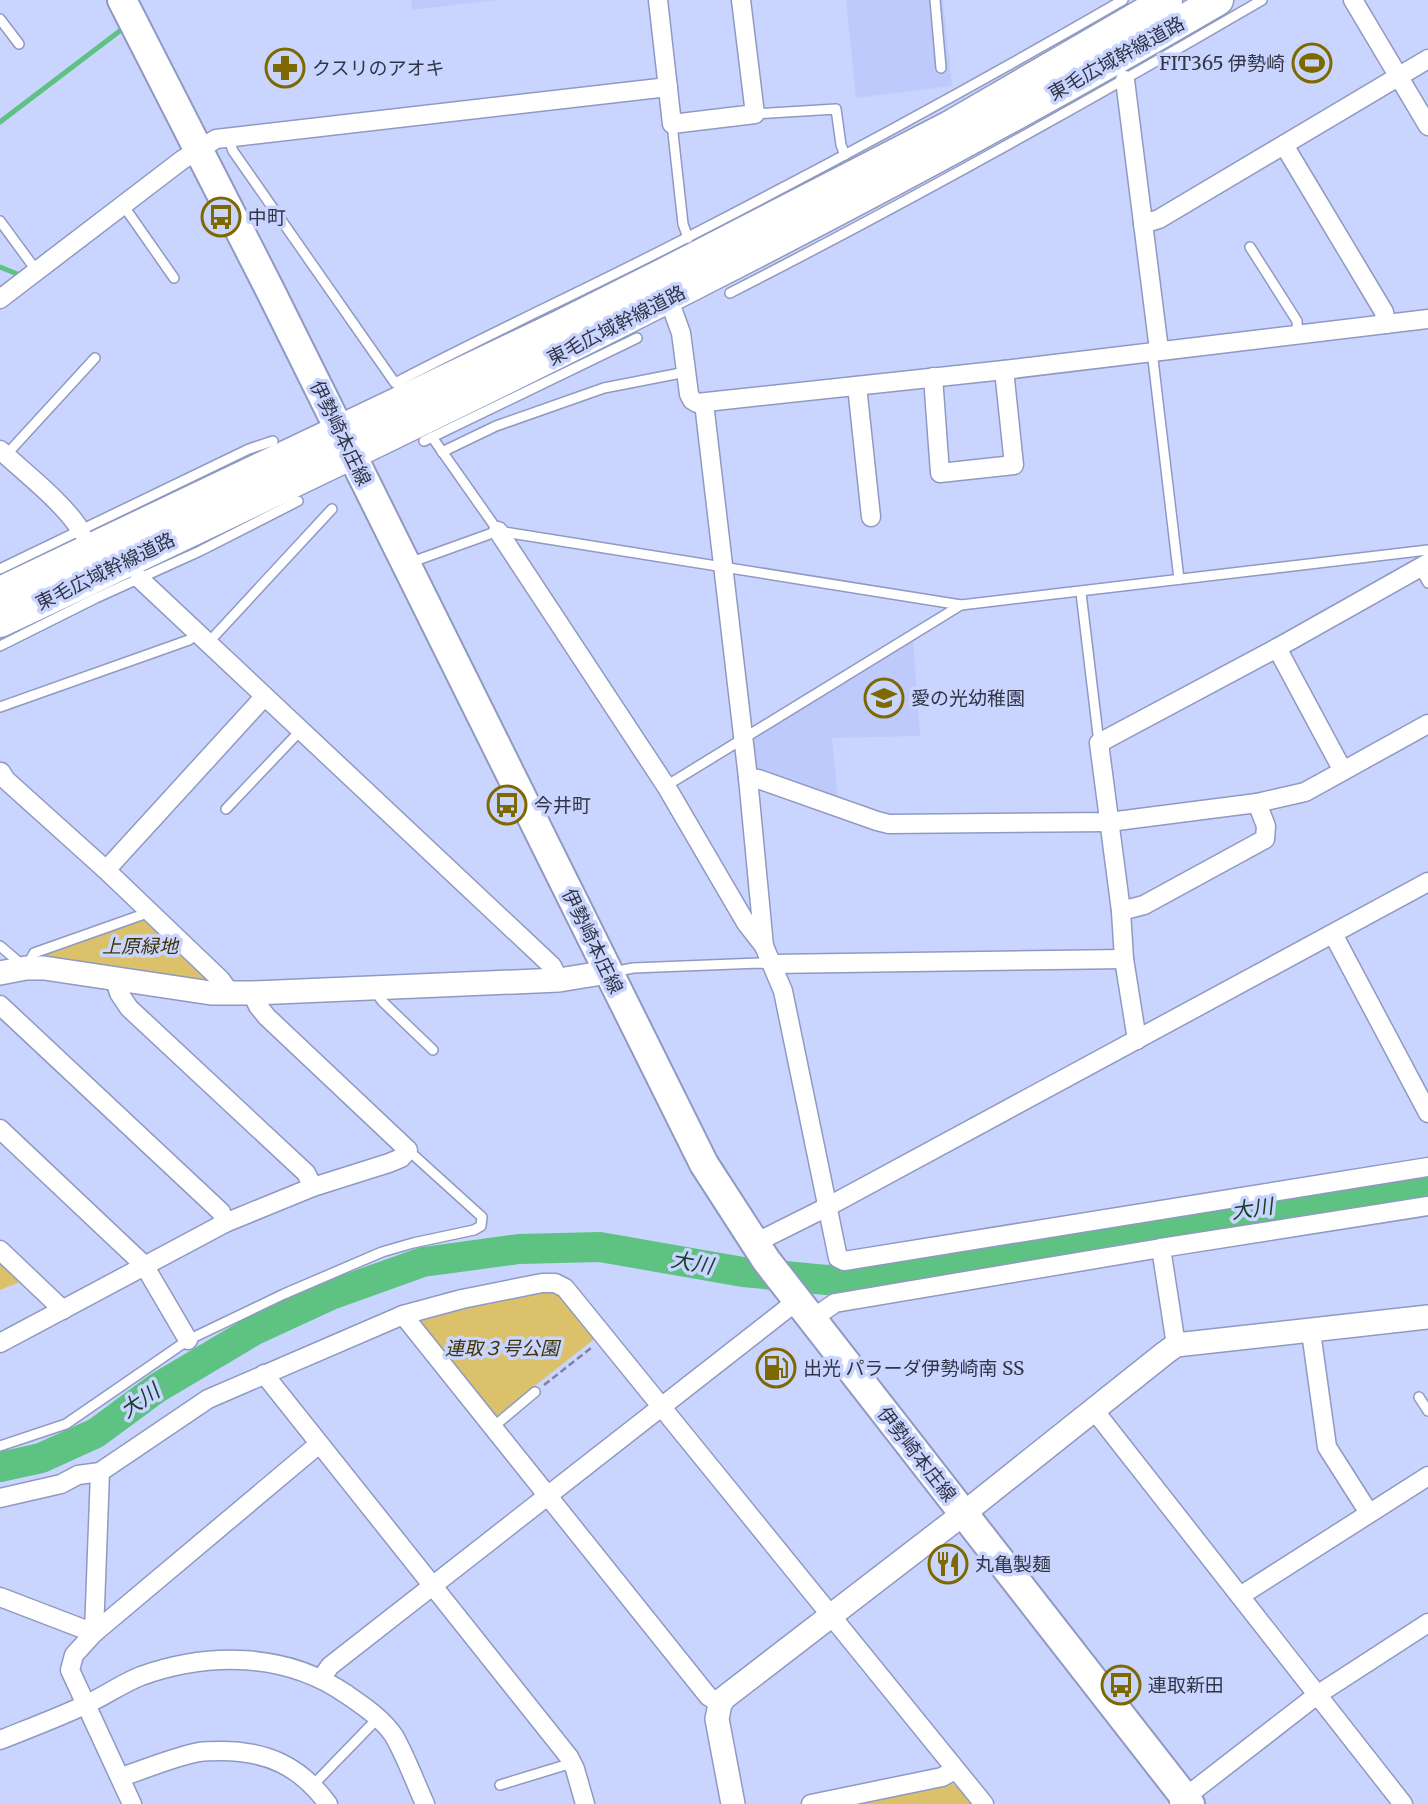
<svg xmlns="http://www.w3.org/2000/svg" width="1428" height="1804" font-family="Merriweather,'Noto Sans JP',serif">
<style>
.built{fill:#becafb}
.green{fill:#dac16a}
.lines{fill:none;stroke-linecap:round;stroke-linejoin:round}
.stream{stroke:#5ec283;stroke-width:5}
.river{stroke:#5ec283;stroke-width:30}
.service-casing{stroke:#9099c1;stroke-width:12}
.minor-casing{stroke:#9099c1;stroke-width:21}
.tertiary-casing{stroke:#9099c1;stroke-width:26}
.primary-casing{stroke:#9099c1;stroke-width:32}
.trunk-casing{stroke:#9099c1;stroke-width:33}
.path{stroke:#7d84a1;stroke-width:2.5;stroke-dasharray:7 3.5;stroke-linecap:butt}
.service{stroke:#fff;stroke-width:9}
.minor{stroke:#fff;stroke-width:18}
.tertiary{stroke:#fff;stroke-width:23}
.primary{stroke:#fff;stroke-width:28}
.trunk{stroke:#fff;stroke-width:30}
.labels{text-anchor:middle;stroke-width:7;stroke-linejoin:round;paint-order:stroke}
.street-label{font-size:19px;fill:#313545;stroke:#cad5ff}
.poi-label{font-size:19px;fill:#313545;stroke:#cad5ff;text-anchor:start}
.park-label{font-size:19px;font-style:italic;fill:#403404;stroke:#cad5ff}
.water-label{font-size:21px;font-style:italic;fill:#164027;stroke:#cad5ff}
</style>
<rect width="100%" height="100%" fill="#cad5ff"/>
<!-- built -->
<g class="built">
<path d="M411,0h87l-86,10z"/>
<path d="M846,0h97l9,86 -96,12z"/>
<path d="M913,639l7,97 -88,2 6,61 -79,-27 -5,-6 -4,-25z"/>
</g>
<!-- green -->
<g class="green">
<path d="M146,918l65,63 -168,-25 4,-4z"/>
<path d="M0,1257l25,23 -25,10z"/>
<path d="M551,1290l10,2 36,45 -103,81 -76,-95 6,-6 55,-16z"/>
<path d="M950,1783l9,4 13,17h-120z"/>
</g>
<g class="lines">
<!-- stream -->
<g class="stream">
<path d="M0,122l121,-92"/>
<path d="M0,267l20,8"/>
</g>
<!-- river -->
<path class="river" d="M0,1467l41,-9 55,-25 61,-45 96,-57 78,-36 92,-33 96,-13 81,-2 143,25 84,8 69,-10 220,-40 112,-15 200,-31"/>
<defs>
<g id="service">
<path d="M935,0l6,68"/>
<path d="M0,19l19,25"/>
<path d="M755,114l81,-5 5,36 4,10"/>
<path d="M672,124l11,100 5,14"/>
<path d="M228,137l5,14 162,232c97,-51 197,-96 295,-147 146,-75 291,-154 433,-236"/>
<path d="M123,205l51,73"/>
<path d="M0,221l36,49"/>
<path d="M1250,247l47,74 1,14"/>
<path d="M730,293c180,-92 357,-191 532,-293"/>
<path d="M1152,351l27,228"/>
<path d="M432,437l66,94"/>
<path d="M424,441l213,-103"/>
<path d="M442,452l54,-26 108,-38 82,-16"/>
<path d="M6,455l89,-97"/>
<path d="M409,563l89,-32 463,74 467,-55"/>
<path d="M1419,567l9,16"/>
<path d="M0,569l249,-120 24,-8"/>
<path d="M1081,593l18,150"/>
<path d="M207,644l125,-135"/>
<path d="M0,646l96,-48 104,-47 98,-50"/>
<path d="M0,707l189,-67 8,-6"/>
<path d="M666,786l295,-181"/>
<path d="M226,809l74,-78"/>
<path d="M0,946l26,22 8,-15 116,-41"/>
<path d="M613,972l20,-4 126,-5 13,1"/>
<path d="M375,991l7,10 51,49"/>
<path d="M1419,1397l9,14"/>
<path d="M492,1428l43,-36"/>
<path d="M0,1446l66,-22 122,-84 96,-46 98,-42 31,-9 61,-13 7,-4 1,-9 -74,-67"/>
<path d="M314,1784l64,-66"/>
<path d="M500,1785l72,-22"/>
</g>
<g id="minor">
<path d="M658,0l14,124 83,-10 -14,-114"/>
<path d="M1353,0l75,126"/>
<path d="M1125,80l34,270"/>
<path d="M1284,145l100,167 2,12"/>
<path d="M1143,224l16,-5 269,-160"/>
<path d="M665,289l16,44 8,61 3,6 5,3 307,-33 424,-51"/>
<path d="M0,299l182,-139 34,-21 452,-52"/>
<path d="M933,377l7,96 74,-8 -10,-95"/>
<path d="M857,386l14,131"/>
<path d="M704,403l44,375 16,168"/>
<path d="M0,450c24,22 65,54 81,81"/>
<path d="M498,531l168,255 80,137 18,23 19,45 55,267 6,3 584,-94"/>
<path d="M140,579l412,387 7,14"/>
<path d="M1277,648l66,123"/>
<path d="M1,772l5,8 100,90 115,110 9,13"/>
<path d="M748,778l10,1 119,42 12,3 220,-2 148,-19 48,-11 123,-68"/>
<path d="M106,870l158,-173"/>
<path d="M1121,911l23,-6 121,-66 1,-13 -9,-23"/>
<path d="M1333,934l95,179"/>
<path d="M772,964l352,-5"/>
<path d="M115,979l4,14 10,15 177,165 7,14"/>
<path d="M0,1005l221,207 4,11"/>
<path d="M1137,1040l-13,-81 -3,-48 -22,-168 178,-95 151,-85"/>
<path d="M0,1129l144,136 44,75"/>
<path d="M755,1243l74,-37 599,-324"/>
<path d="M0,1250l63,60"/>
<path d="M403,1315l305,381 12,8"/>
<path d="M812,1319l23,-16 326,-55"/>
<path d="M1311,1332l16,115 42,66"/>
<path d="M0,1343l225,-120 88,-36 76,-24 12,-5 7,-8 -141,-133 -9,-11 -6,-13"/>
<path d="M1176,1345l-15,-97 267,-42"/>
<path d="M264,1374l305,383 6,12 10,35"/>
<path d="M1094,1410l309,394"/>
<path d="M0,1498l61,-14 17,-9 22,-3 108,-73 195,-84 59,-16 80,-16h13l10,5 419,516"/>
<path d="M1240,1596l188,-120"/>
<path d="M0,1597l94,36 6,-161"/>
<path d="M321,1679l9,-13 468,-366"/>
<path d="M0,1740c30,-12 60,-23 89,-37 17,-8 34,-20 52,-27 67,-24 144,-24 205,18 16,11 37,25 48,42 12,21 21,46 31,68"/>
<path d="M121,1777c25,-8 52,-20 78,-25 7,-1 15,-1 22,-1 46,0 79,15 107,53"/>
<path d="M1179,1802l138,-107 111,-72"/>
<path d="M132,1804l-62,-134 4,-15 20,-22 225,-189"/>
<path d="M811,1804l131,-27 13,-7"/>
</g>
<g id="tertiary">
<path d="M0,973l26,-5h18l167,25h41l307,-13 49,-8"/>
<path d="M733,1804l-16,-85 3,-15 4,-6 239,-184 202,-161 11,-8 252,-28"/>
</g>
<path id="primary" d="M122,0l148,290 434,874 62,96 424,544"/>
<g id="trunk">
<path d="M0,592l559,-266 100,-50 291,-150 217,-126"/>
<path d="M0,622c412,-195 824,-392 1218,-622"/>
</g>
</defs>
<!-- service casing -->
<use href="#service" class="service-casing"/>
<!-- minor casing -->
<use href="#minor" class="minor-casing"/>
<!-- tertiary casing -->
<use href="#tertiary" class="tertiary-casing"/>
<!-- primary casing -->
<use href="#primary" class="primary-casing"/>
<!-- trunk casing -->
<use href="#trunk" class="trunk-casing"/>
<!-- path -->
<path class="path" d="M544,1385l47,-37"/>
<!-- service -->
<use href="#service" class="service"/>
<!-- minor -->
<use href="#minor" class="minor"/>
<!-- tertiary -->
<use href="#tertiary" class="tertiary"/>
<!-- primary -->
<use href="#primary" class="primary"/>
<!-- trunk -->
<use href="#trunk" class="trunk"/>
</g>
<!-- icons -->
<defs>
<symbol id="stadium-ring" viewBox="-11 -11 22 22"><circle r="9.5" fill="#cad5ff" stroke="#7e6800" stroke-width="1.5"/><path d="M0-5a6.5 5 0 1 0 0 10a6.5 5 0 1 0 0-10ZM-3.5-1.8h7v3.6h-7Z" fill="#7e6800"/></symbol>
<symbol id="pharmacy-ring" viewBox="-11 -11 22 22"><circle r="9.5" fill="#cad5ff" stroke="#7e6800" stroke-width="1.5"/><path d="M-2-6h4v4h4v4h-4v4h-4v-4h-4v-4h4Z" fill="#7e6800"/></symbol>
<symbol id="bus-ring" viewBox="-11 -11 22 22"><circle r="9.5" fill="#cad5ff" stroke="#7e6800" stroke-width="1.5"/><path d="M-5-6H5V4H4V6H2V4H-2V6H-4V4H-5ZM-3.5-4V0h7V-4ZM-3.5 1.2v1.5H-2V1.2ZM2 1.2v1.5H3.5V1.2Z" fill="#7e6800"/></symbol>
<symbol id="school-ring" viewBox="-11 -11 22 22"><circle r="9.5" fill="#cad5ff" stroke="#7e6800" stroke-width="1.5"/><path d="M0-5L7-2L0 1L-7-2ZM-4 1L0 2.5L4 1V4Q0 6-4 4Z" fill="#7e6800"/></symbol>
<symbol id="fuel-ring" viewBox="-11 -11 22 22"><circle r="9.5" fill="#cad5ff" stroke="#7e6800" stroke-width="1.5"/><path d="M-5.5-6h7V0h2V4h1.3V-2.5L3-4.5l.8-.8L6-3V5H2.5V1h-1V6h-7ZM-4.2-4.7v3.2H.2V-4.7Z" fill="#7e6800"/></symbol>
<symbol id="restaurant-ring" viewBox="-11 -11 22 22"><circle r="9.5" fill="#cad5ff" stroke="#7e6800" stroke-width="1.5"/><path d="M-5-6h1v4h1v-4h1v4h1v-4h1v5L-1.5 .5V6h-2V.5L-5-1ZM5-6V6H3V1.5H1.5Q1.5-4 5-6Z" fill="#7e6800"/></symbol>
</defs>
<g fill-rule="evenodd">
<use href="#stadium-ring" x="1290" y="41" width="44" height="44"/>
<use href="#pharmacy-ring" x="263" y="46" width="44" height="44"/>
<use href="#bus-ring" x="199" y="195" width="44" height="44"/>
<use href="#school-ring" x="862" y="676" width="44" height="44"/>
<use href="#bus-ring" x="485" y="783" width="44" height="44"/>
<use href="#fuel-ring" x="754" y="1346" width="44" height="44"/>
<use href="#restaurant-ring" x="926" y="1542" width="44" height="44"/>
<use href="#bus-ring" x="1099" y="1663" width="44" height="44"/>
</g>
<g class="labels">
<!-- street labels -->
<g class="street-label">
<text transform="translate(1116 58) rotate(-29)" y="7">東毛広域幹線道路</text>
<text transform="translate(616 325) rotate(-27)" y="7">東毛広域幹線道路</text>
<text transform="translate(341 433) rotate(64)" y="7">伊勢崎本庄線</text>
<text transform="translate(105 571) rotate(-26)" y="7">東毛広域幹線道路</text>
<text transform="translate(593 941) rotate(64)" y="7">伊勢崎本庄線</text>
<text transform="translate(917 1454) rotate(52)" y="7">伊勢崎本庄線</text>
</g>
<!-- poi labels -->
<g class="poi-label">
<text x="1285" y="70" text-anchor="end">FIT365 伊勢崎</text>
<text x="312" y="75">クスリのアオキ</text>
<text x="248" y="224">中町</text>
<text x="911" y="705">愛の光幼稚園</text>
<text x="534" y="812">今井町</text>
<text x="803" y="1375">出光 パラーダ伊勢崎南 SS</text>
<text x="975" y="1571">丸亀製麺</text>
<text x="1148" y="1692">連取新田</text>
</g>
<!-- park labels -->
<g class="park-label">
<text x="140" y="953">上原緑地</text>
<text x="502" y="1355">連取３号公園</text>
</g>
<!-- water labels -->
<g class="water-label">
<text transform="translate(1252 1209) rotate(-8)" y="7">大川</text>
<text transform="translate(692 1263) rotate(10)" y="7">大川</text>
<text transform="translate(140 1401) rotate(-35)" y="7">大川</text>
</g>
</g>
</svg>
